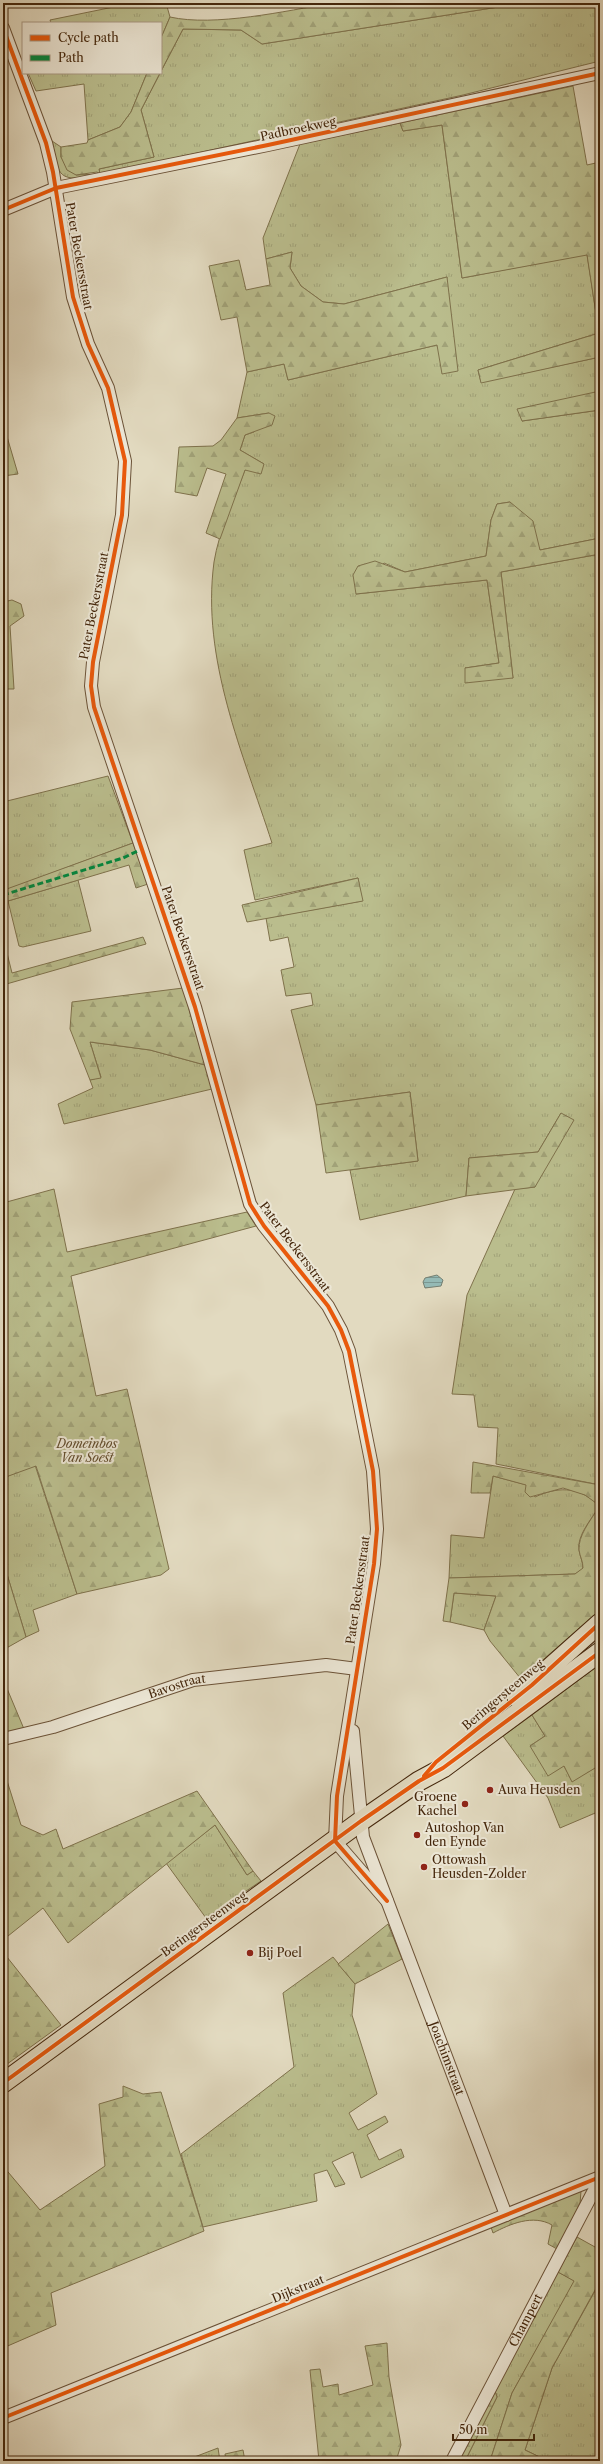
<svg xmlns="http://www.w3.org/2000/svg" width="603" height="2464" font-family="'Libre Caslon Text',serif">
<style>
.grass{fill:url(#grass-tufts);stroke:#7f724c}
.forest{fill:url(#forest-firs);stroke:#7f724c}
.water{fill:url(#water-rules);stroke:#757f71}
.lines{fill:none;stroke-linecap:round;stroke-linejoin:round}
.street-casing{stroke:#6c5338;stroke-width:14}
.primary-casing{stroke:#44260b;stroke-width:21}
.street{stroke:#ece7d6;stroke-width:12}
.primary{stroke:#e2dac0;stroke-width:19}
.quiet{stroke:#00873e;stroke-width:3;stroke-dasharray:6 3;stroke-linecap:butt}
.cycleway-casing{stroke:#ece7d6;stroke-width:6}
.cycleway{stroke:#e8590c;stroke-width:4}
.poi-dot{fill:#8f2418;stroke:#ece7d6;stroke-width:1.5}
.labels{text-anchor:middle;stroke-width:4;stroke-linejoin:round;paint-order:stroke}
.street-label{font-size:12px;fill:#44260b;stroke:#ece7d6}
.park-label{font-size:12px;font-style:italic;fill:#624c2c;stroke:#ece7d6}
.poi-label{font-size:12px;fill:#44260b;stroke:#ece7d6;text-anchor:start}
</style>
<defs>
<pattern id="grass-tufts" width="24" height="20" patternUnits="userSpaceOnUse"><rect width="24" height="20" fill="#babd8d"/><path d="M3 7l-1-3M5 7V3M7 7l1-3M15 17l-1-3M17 17v-4M19 17l1-3" fill="none" stroke="#a1a278"/></pattern>
<pattern id="forest-firs" width="22" height="20" patternUnits="userSpaceOnUse"><rect width="22" height="20" fill="#babd8d"/><path d="M5 1l3.5 6h-7zM16 11l3.5 6h-7z" fill="#a1a278"/></pattern>
<pattern id="water-rules" width="6" height="5" patternUnits="userSpaceOnUse"><rect width="6" height="5" fill="#95bab5"/><path d="M0 2.5h6" fill="none" stroke="#7b9791"/></pattern>
</defs>
<rect width="100%" height="100%" fill="#e2dac0"/>
<filter id="stains"><feTurbulence type="fractalNoise" baseFrequency=".005" numOctaves="4"/><feColorMatrix values="0 0 0 0 .2 0 0 0 0 .09 0 0 0 0 .02 0 0 0 .5 -.17"/></filter>
<radialGradient id="worn" r=".72"><stop offset=".6" stop-color="#630" stop-opacity="0"/><stop offset="1" stop-color="#630" stop-opacity=".3"/></radialGradient>
<!-- grass -->
<g class="grass">
<path d="M133,3h33l4,14 -9,21v-15h-110l-1,-3z"/>
<path d="M524,3h76v58l-137,34 -371,81c-37,7 -33,-4 -40,-35l9,6v10l15,18 24,-1 -1,-5 55,-12 -13,-47 42,-81 58,1 21,14z"/>
<path d="M28,73h119l-16,39 -11,15 -32,13 -4,-56 -48,7z"/>
<path d="M400,123l3,8 39,-6 20,153 125,-24 12,79 -121,37 3,12 119,-25v34l-78,30 78,-11v128l-60,12 -30,-48 -13,2 -6,16 -5,36 -81,16 -21,-9 -28,31 131,-14 12,83 -34,5 48,10 -12,-106 99,-18v931l-104,-21 2,-36 -20,-1 -4,-32 -22,-1 15,-99 48,-106 20,-2 26,-74 -23,39 -69,6 -3,38 -106,24 -10,-50 68,-9 -8,-69 -94,13 -25,-95 22,-5 -2,-12 -25,3 -5,-26 13,-3 -6,-30 -18,4 -4,-23 96,-17 -4,-23 -103,22 -11,-50 28,-7c-29,-90 -71,-184 -58,-281 5,-31 20,-63 31,-92l19,-6 -24,-14 5,-15 9,-3 15,-19 -32,5 10,-46 37,-8 4,16 149,-35 10,-68 -103,27 -21,-2 -22,-16 -11,-18 2,-16 -26,7 -3,-21 37,-94z"/>
<path d="M108,776l25,67 -130,48v-89z"/>
<path d="M78,880l13,51 -68,16 -4,-1 -11,-45z"/>
<path d="M90,1042l60,8 55,15 7,24 -148,35 -6,-20 35,-16 -3,-8 11,-3z"/>
<path d="M35,1465l42,129 -44,16 6,21 -13,6 -23,-76v-83z"/>
<path d="M493,1476l34,9 8,12c22,-10 42,-11 61,6l1,7c-7,11 -20,26 -18,40 1,7 4,11 4,19l-8,5 -126,4 2,-43 33,3z"/>
<path d="M454,1593l42,3 -12,34 -34,-8z"/>
<path d="M532,1715l13,21 -15,10 34,20 8,15 28,-16v46l-40,17 -12,-30 -45,-62z"/>
<path d="M215,1825l32,50 6,-4 8,10 -55,37 -40,-55z"/>
<path d="M333,1957l22,27 -3,31 25,79 -28,19 9,17 27,-14 3,6 -21,13 12,25 22,-11 3,8 -43,21 -8,-26 -21,10 13,22 -10,3 -8,-17 -13,4 3,27 -114,26 -22,-73 113,-87 -11,-74z"/>
<path d="M558,2272l17,9 -63,112 -22,68h-25l32,-64 -3,-9z"/>
<path d="M600,2282v179h-52l-23,-11 27,-82z"/>
<path d="M218,2448l2,13h-36z"/>
</g>
<!-- forest -->
<g class="forest">
<path d="M332,3h192l-262,41 -21,-14 -58,-1 -22,42v-33l9,-21c44,10 116,-6 162,-14z"/>
<path d="M147,73h13l-19,37 13,47 -55,12 1,5 -3,-2 -21,3 -9,-5 -6,-13v-10l26,-4 1,-3 32,-13 11,-15z"/>
<path d="M573,86l14,79 13,-3v195l-119,26 -3,-13 121,-37 -12,-78 -125,23 -20,-153 -39,6 -3,-8z"/>
<path d="M292,252l-2,16 11,18 22,16 21,2 103,-27 11,94 -16,3 -5,-29 -149,35 -4,-16 -37,8 -10,-55 -16,3 -12,-54 30,-6 7,30 24,-5 -4,-26z"/>
<path d="M600,391v19l-78,11 -5,-12z"/>
<path d="M269,413l6,3 -3,9 -27,10 -5,15 24,14 -3,10 -16,-4 -25,69 -14,-6 20,-59 -19,-6 -10,28 -22,-4 4,-45 34,-1 8,-6 16,-22z"/>
<path d="M3,423l15,51 -15,2z"/>
<path d="M510,502l23,19 7,29 60,-12v16l-99,18 12,106 -48,5v-15l34,-5 -12,-83 -131,14 -3,-19 5,-9 17,-5 30,11 81,-16 5,-36 6,-16z"/>
<path d="M12,600l9,4 3,12 -14,10 4,63h-7l-4,-23v-64z"/>
<path d="M133,843l15,41 -12,4 -7,-23 -121,36 -4,-11z"/>
<path d="M358,878l5,23 -116,21 -5,-17z"/>
<path d="M143,937l3,7 -143,41v-31l4,-1 5,20z"/>
<path d="M183,988l22,77 -55,-15 -60,-8 11,36 -11,2 -20,-51 2,-27z"/>
<path d="M410,1092l8,69 -92,12 -10,-68z"/>
<path d="M561,1113l13,7 -39,67 -69,9 3,-38 69,-6z"/>
<path d="M54,1189l13,63 180,-40 9,14 -185,50 25,120 31,-7 42,180 -8,6 -84,19 -41,-128 -33,12v-275z"/>
<path d="M473,1462l127,23v125l-79,69 -31,-38 -6,-11 12,-34 -42,-3 -4,29 -7,-1 6,-43 126,-4 8,-6c0,-7 -3,-11 -4,-18 -1,-14 11,-29 18,-40l-1,-7 -11,-8 -22,-7 -33,9 -5,-5 1,-7 -33,-9 -3,17h-19z"/>
<path d="M3,1561l23,76 -23,13z"/>
<path d="M600,1664v101l-28,17 -8,-16 -16,10 -18,-30 15,-10 -13,-21z"/>
<path d="M3,1679l21,50 -21,5z"/>
<path d="M3,1768l18,57 22,10 13,-6 7,20 134,-58 56,80 -6,4 -32,-50 -147,118 -25,-35 -40,32z"/>
<path d="M388,1924l14,35 -47,25 -17,-20z"/>
<path d="M3,1952l58,73 -58,42z"/>
<path d="M123,2086l20,8 18,-2 43,139 -153,62 5,32 -53,23v-182l37,44 65,-44 -6,-62 24,-7z"/>
<path d="M581,2191l-1,13 -23,45 -9,-5 4,-19c-19,-11 -42,-1 -59,8l-2,-6z"/>
<path d="M577,2237l18,10 5,-8v42l-48,87 -27,82 23,11h-58l22,-68 62,-112 -16,-9z"/>
<path d="M387,2343l2,34 12,68 -5,16h-77l-9,-91 10,-1 3,18 15,-3 1,11 34,-10 -8,-39z"/>
<path d="M494,2388l3,9 -32,64h-10z"/>
<path d="M243,2450l2,11h-19l-1,-7z"/>
</g>
<!-- water -->
<path class="water" d="M437,1275l6,5 -2,6 -16,2 -2,-6 2,-4z"/>
<g class="lines">
<defs>
<g id="street">
<path d="M3,28l43,115 7,29 20,125 15,47 20,44 17,73 -3,54 -29,147 -2,24 3,21 101,300 55,197 14,22 64,80 13,24 8,21 24,120 4,58 -3,35 -37,232 -2,45 52,60"/>
<path d="M3,210l53,-22 212,-43 332,-72"/>
<path id="s1" d="M353,1731l10,106 143,378"/>
<path id="s2" d="M3,1739l50,-12 140,-47 133,-15 31,4"/>
<path d="M3,2418l597,-241"/>
<path id="s3" d="M452,2461l148,-282"/>
</g>
<g id="primary">
<path d="M517,1697l83,-74"/>
<path d="M3,2083l358,-262 58,-40 24,-13 157,-116"/>
</g>
</defs>
<!-- street casing -->
<use href="#street" class="street-casing"/>
<!-- primary casing -->
<use href="#primary" class="primary-casing"/>
<!-- street -->
<use href="#street" class="street"/>
<!-- primary -->
<use href="#primary" class="primary"/>
<!-- quiet -->
<path class="quiet" d="M3,895l120,-37 19,-9"/>
<defs>
<g id="cycleway">
<path d="M3,28l43,115 7,29 20,125 15,47 20,44 17,73 -3,54 -29,147 -2,24 3,21 101,300 55,197 14,22 64,80 13,24 8,21 24,120 4,58 -3,35 -37,232 -2,45 52,60"/>
<path d="M3,210l53,-22 212,-43 332,-72"/>
<path d="M424,1776l12,-14 96,-77 68,-62"/>
<path d="M3,2083l358,-262 58,-40 24,-13 157,-116"/>
<path d="M3,2418l597,-241"/>
</g>
</defs>
<!-- cycleway casing -->
<use href="#cycleway" class="cycleway-casing"/>
<!-- cycleway -->
<use href="#cycleway" class="cycleway"/>
</g>
<!-- markers -->
<g class="poi-dot">
<circle cx="490" cy="1790" r="4"/>
<circle cx="465" cy="1804" r="4"/>
<circle cx="417" cy="1835" r="4"/>
<circle cx="424" cy="1867" r="4"/>
<circle cx="250" cy="1953" r="4"/>
</g>
<g class="labels">
<!-- street labels -->
<g class="street-label">
<text transform="translate(298 129) rotate(-12)" y="4">Padbroekweg</text>
<text transform="translate(79 256) rotate(80)" y="4">Pater Beckersstraat</text>
<text transform="translate(94 606) rotate(-79)" y="4">Pater Beckersstraat</text>
<text transform="translate(183 938) rotate(71)" y="4">Pater Beckersstraat</text>
<text transform="translate(295 1247) rotate(53)" y="4">Pater Beckersstraat</text>
<text transform="translate(358 1590) rotate(-82)" y="4">Pater Beckersstraat</text>
<text dy="4" stroke="none"><textPath href="#s2" startOffset="182">Bavostraat</textPath></text>
<text transform="translate(503 1695) rotate(-40)" y="4">Beringersteenweg</text>
<text transform="translate(204 1924) rotate(-36)" y="4">Beringersteenweg</text>
<text dy="4" stroke="none"><textPath href="#s1" startOffset="343">Joachimstraat</textPath></text>
<text transform="translate(298 2289) rotate(-22)" y="4">Dijkstraat</text>
<text dy="4" stroke="none"><textPath href="#s3" startOffset="159">Champert</textPath></text>
</g>
<!-- park labels -->
<g class="park-label">
<text x="87" y="1448">Domeinbos<tspan x="87" dy="14">Van Soest</tspan></text>
</g>
<!-- poi labels -->
<g class="poi-label">
<text x="498" y="1794">Auva Heusden</text>
<text x="457" y="1801" text-anchor="end">Groene<tspan x="457" dy="14">Kachel</tspan></text>
<text x="425" y="1832">Autoshop Van<tspan x="425" dy="14">den Eynde</tspan></text>
<text x="432" y="1864">Ottowash<tspan x="432" dy="14">Heusden-Zolder</tspan></text>
<text x="258" y="1957">Bij Poel</text>
</g>
</g>
<!-- margin -->
<rect width="603" height="2464" fill="none" stroke="#e2dac0" stroke-width="16"/>
<rect x="4" y="4" width="595" height="2456" fill="none" stroke="#44260b" stroke-width="2"/>
<rect x="8" y="8" width="587" height="2448" fill="none" stroke="#44260b"/>
<!-- legend -->
<rect x="22" y="22" width="140" height="52" fill="#ece7d6" stroke="#a99a85"/>
<rect x="30" y="35" width="20" height="6" fill="#e8590c" stroke="#a99a85"/>
<text x="58" y="42" font-size="12" fill="#44260b">Cycle path</text>
<rect x="30" y="55" width="20" height="6" fill="#00873e" stroke="#a99a85"/>
<text x="58" y="62" font-size="12" fill="#44260b">Path</text>
<!-- scale -->
<path d="M453 2434v6h81v-6" fill="none" stroke="#44260b" stroke-width="2"/>
<text x="459" y="2434" font-size="12" fill="#44260b" stroke="#ece7d6" stroke-width="3" paint-order="stroke">50 m</text>
<rect width="100%" height="100%" filter="url(#stains)"/>
<rect width="100%" height="100%" fill="url(#worn)"/>
</svg>
